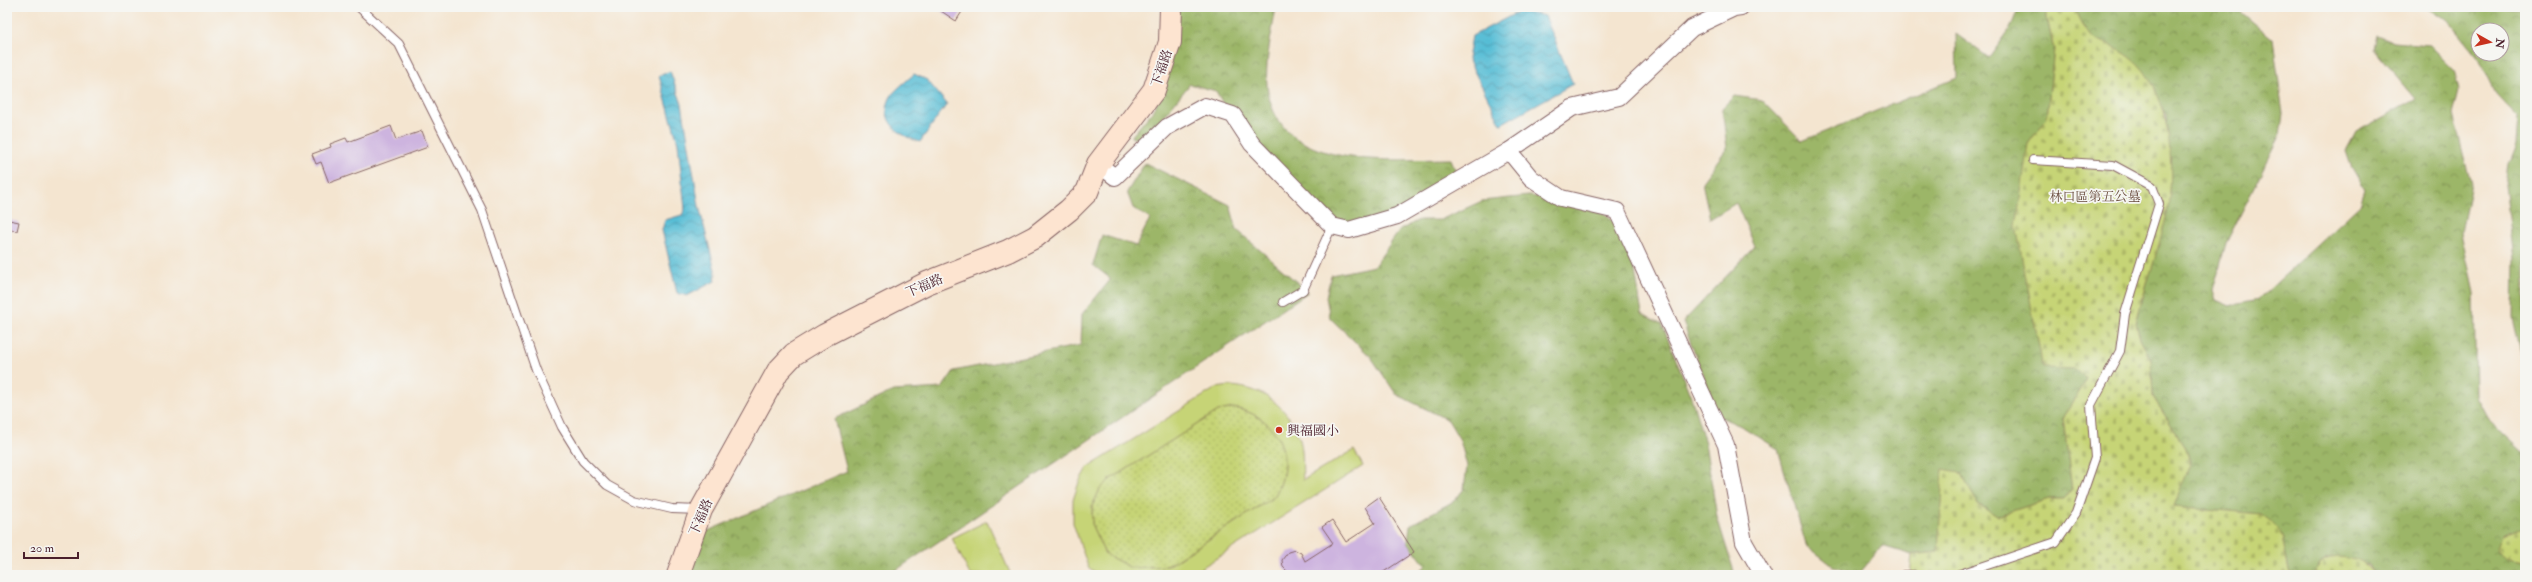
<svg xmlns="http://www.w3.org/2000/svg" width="2532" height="582" font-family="'IM FELL Double Pica','Noto Serif TC',serif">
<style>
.grass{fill:url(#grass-dots);stroke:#887a50}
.forest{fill:url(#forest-crowns);stroke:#736a49;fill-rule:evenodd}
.cemetery{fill:url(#cemetery-stones);stroke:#887a50}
.pitch{fill:#c6d476;stroke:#887a50;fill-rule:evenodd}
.water{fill:url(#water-waves);stroke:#506e80}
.building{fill:#cdb4df}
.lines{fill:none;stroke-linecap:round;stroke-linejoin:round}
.lane-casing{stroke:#866465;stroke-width:10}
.street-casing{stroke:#866465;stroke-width:18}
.secondary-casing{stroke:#866465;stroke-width:24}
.lane{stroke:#fff;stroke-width:8}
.street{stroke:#fff;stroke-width:16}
.secondary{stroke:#fde4d0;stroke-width:22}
.poi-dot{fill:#c8321e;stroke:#f6f6f2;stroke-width:1.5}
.labels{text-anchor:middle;stroke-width:3.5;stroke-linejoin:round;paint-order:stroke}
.street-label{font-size:13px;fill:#4a1f2b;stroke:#f6f6f2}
.park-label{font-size:13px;fill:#694c3e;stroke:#f6f6f2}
.poi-label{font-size:13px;fill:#4a1f2b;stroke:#f6f6f2;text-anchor:start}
</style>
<defs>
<pattern id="grass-dots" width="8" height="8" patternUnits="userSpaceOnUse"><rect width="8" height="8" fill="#c6d476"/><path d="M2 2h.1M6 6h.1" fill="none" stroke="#acb666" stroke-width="1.8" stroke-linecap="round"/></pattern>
<pattern id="forest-crowns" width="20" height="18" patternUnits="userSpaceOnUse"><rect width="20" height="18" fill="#9cb667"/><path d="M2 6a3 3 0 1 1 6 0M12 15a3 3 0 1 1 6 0" fill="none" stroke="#819355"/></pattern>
<pattern id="cemetery-stones" width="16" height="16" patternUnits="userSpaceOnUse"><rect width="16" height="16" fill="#c6d476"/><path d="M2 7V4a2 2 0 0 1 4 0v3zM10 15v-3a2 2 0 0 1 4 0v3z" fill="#acb666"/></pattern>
<pattern id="water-waves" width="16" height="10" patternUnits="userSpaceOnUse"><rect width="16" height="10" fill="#57bdd5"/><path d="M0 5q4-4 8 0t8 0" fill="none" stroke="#4a99ad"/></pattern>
</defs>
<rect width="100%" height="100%" fill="#f6f6f2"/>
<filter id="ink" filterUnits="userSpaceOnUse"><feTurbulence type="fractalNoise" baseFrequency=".025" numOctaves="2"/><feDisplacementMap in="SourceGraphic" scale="8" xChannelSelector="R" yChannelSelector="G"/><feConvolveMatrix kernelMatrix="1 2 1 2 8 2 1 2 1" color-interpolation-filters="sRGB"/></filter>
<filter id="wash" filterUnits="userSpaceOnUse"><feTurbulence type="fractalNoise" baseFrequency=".012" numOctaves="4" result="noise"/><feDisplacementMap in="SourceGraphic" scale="16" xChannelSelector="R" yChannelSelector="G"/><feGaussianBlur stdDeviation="0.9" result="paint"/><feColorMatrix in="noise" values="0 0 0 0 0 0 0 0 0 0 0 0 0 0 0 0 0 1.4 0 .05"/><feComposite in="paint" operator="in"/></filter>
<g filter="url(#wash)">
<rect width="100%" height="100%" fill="#f4e5d0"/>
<!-- grass -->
<path class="grass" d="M1233,408c45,7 65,50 41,89l-107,69 -36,2 -26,-14 -13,-28v-20l8,-17 8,-8 110,-70z"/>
<!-- forest -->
<g class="forest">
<path d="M1175,7h101c-4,28 -14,62 -7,90 17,75 124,62 182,62l8,20 -104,55 -20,-6 -89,-83 -30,-54 -26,-7 -47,57 -12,-4 21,-25 8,-17z"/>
<path d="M2019,7h28v11l7,31 -7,69 -19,26 48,225 10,10 -23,38 9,73 -8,9h-15l-52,17 -19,-12 -18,-32 -22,80 -26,3 -30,-9 -23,28 -26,-8 -27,-21 -28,-96 -35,-22 -25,-11 -35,-94 72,-76 -19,-43 -26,16 -8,-37 25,-34 -5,-40 12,-12 28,4 40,41 155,-63 -1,-44 33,24 21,-29z"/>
<path d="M2076,7h159l38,32 10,75 -3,22 -54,107 -13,47 3,10 14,6 28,-6 102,-95 5,-15 -14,-24 -5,-15 10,-19 60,-33 -42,-50 3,-14 17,7 35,3 25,25 5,20 -6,25 18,69 -10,48 13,60 2,105 11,21 38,36v72l-23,9 5,24 18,3v13h-150l-6,-10 -42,-7 -9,7 -3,10h-25l-8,-39 -21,-22 -89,-8 18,-44 -4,-14 -33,-51 -2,-37 -11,-21 -4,-16 31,-110 3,-25 -4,-73 -35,-57 -40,-22 -14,-17z"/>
<path d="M2427,7h98v364l-12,-54 1,-58 -9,-74 3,-20 8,-20 2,-28 -22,-23 -17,-35 -31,-38zM2478,30h24v24h-24z"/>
<path d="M1145,163l85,42 7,25 71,62 -419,283h-205l12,-39 151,-65 -13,-52 59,-28 49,-3 12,-17 127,-26 1,-31 29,-35 -18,-14 9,-30 34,11 14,-27 -17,-11 -6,-16z"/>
<path d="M1529,196c16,2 54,5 67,12 38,19 39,68 46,106l20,10 30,76 13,43 12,74 18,58h-322l13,-9 -18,-24 2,-17 44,-24 10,-12 3,-23 -7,-26 -12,-20 -52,-26 -25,-37 -41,-39 -4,-21 5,-22 43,-9 26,-36 19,-10h21l42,-19z"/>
</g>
<!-- cemetery -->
<g class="cemetery">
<path d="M2047,7h29c3,33 33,34 54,50 41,30 46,111 37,156 -8,37 -22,73 -31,110l4,16 11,21 2,37 33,51 4,15 -17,43 88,8 12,9 9,13 8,39h-380l2,-20 26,-3 5,-83 17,3 18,32 19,12 52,-17h15l8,-9 -9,-73 23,-38 -10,-10 -33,-1 -27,-142 12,-82 19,-26 7,-69 -7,-31z"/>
<path d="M2525,526v36l-19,-3 -10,-8 6,-16z"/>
<path d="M2338,556c17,1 28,5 37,19h-60c2,-13 11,-17 23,-19z"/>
</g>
<!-- pitch -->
<g class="pitch">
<path d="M1230,386c34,2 56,19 69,51 5,13 3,29 4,43l51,-30 9,16 -173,109h-91l-11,-8 -15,-44v-23l6,-18 8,-14 129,-80zM1233,408c45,7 65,50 41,89l-106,69 -37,2 -26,-14 -13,-28v-20l8,-17 8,-8 110,-70z"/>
<path d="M987,521l24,54h-41l-18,-37z"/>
</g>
<!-- water -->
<g class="water">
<path d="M1520,11l25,5 28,68 -72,40 -33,-65 4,-23z"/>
<path d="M670,71l12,33 17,102 17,68 -1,7 -28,15 -10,-3 -15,-63 3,-10 17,-5 3,-6 -7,-66 -19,-67z"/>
<path d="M914,74l13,6 20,24 -27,38c-20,-6 -41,-20 -30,-44 4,-8 17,-17 24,-24z"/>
</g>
<g id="blocks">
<!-- building -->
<g class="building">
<path d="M935,7h30l-9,14z"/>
<path d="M391,126l5,14 26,-9 6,16 -99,36 -8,-21 -5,2 -4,-10 19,-7 -1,-3 16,-6 2,4z"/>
<path d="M9,220l10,2 -2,9 -10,-2z"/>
<path d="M1379,497l35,55 -35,23h-95l4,-3 -5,-5 -1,-7 6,-8 7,-2 6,3 4,8 28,-18 -11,-16 10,-7 14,22 29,-19 -10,-16z"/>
</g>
</g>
</g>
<g filter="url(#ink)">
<use href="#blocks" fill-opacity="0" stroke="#866465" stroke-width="1"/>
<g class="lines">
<defs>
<g id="lane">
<path d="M359,7l40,37 83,166 54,160 26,57 21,34 24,24 27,15 38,9 28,1"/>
<path d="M1283,302l20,-12 29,-64"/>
<path d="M1904,575h9"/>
<path d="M1957,575l99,-33 20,-29 19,-55 -4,-53 29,-54 5,-37 34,-110 -7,-18 -39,-21 -80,-5"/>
</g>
<g id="street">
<path d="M1509,151l22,27 30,20 56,13 109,234 18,97 19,33"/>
<path d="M1098,164l17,13 52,-50 38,-21 28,9 19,29 80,82 17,4 48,-14 112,-65 63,-43 47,-11 73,-69 42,-20 7,-1"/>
</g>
<path id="secondary" d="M678,575l23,-65 77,-139 16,-17 31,-19 102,-52 81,-32 27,-14 34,-27 18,-18 11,-28 56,-74 16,-48 1,-35"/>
</defs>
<!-- lane casing -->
<use href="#lane" class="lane-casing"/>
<!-- street casing -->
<use href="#street" class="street-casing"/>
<!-- secondary casing -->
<use href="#secondary" class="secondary-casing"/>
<!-- lane -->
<use href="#lane" class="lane"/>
<!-- street -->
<use href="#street" class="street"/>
<!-- secondary -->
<use href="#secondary" class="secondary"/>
</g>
</g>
<!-- markers -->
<circle class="poi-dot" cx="1279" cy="430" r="4"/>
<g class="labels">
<!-- street labels -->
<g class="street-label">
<text transform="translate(1161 68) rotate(-71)" y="5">下福路</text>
<text transform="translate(924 285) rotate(-23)" y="5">下福路</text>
<text transform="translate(700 517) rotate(-66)" y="5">下福路</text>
</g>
<!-- park labels -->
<g class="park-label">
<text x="2095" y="201">林口區第五公墓</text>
</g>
<!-- poi labels -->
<g class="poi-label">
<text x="1287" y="435">興福國小</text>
</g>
</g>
<!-- margin -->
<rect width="2532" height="582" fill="none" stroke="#f6f6f2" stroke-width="24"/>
<!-- north arrow -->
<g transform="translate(2490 42) rotate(98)"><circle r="19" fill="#f6f6f2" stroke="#b1a0a2"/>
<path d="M0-3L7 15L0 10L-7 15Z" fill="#c8321e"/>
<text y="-6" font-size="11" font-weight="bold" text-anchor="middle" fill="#4a1f2b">N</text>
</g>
<!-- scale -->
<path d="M24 552v6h54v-6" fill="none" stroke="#4a1f2b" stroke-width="2"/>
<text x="30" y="552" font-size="12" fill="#4a1f2b" stroke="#f6f6f2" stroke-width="3" paint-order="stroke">20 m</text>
</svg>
